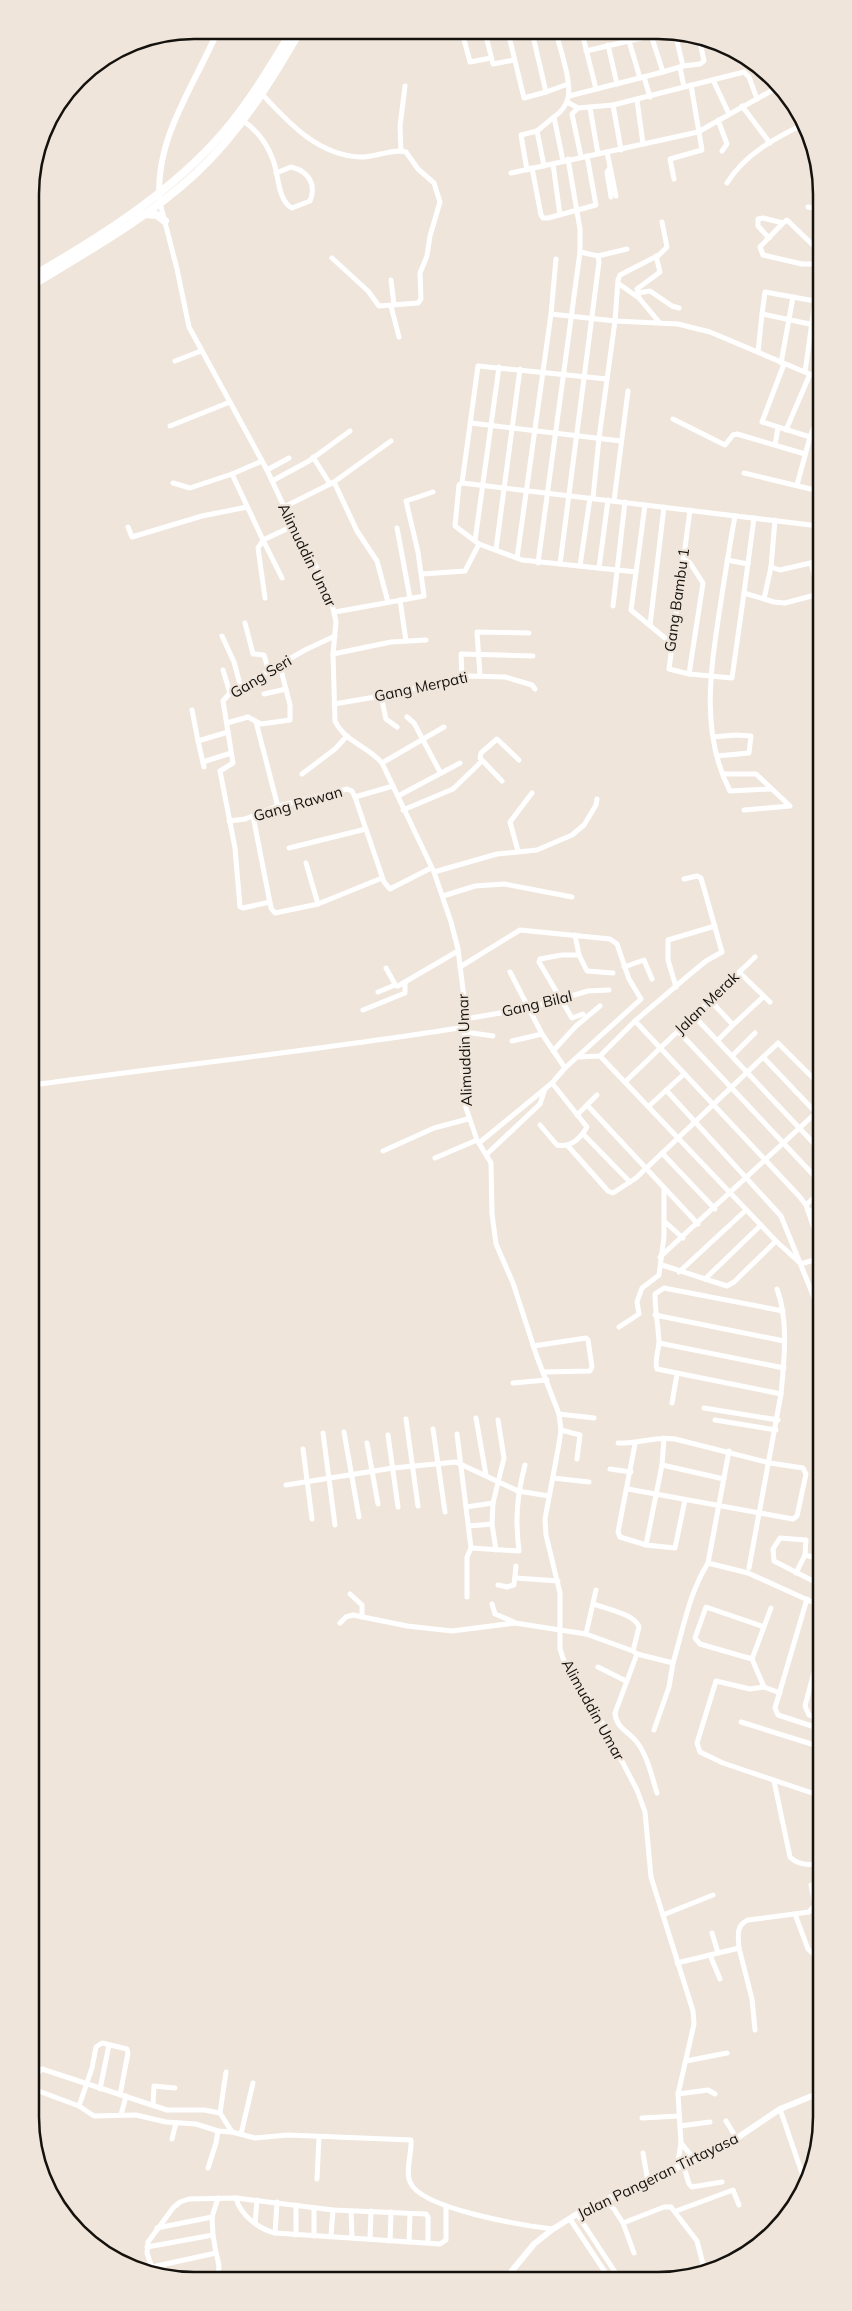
<svg xmlns="http://www.w3.org/2000/svg" width="852" height="2311" font-family="Mulish,sans-serif">
<style>
.lines{fill:none;stroke-linecap:round;stroke-linejoin:round}
.minor{stroke:#fff;stroke-width:5}
.major{stroke:#fff;stroke-width:6}
.highway{stroke:#fff;stroke-width:8}
.labels{text-anchor:middle;stroke-width:4.5;stroke-linejoin:round;paint-order:stroke}
.street-label{font-size:15px;fill:#15120e;stroke:#efe5db}
.rim{fill:none;stroke:#15120e;stroke-width:2.5}
</style>
<rect width="100%" height="100%" fill="#efe5db"/>
<g class="lines">
<!-- minor -->
<g class="minor">
<path d="M462,32l8,30 21,-4"/>
<path d="M485,32l8,32 21,-4"/>
<path d="M508,32l16,66 22,-6 22,-8"/>
<path d="M532,32l14,60"/>
<path d="M556,32c4,17 16,50 12,66 -2,9 -7,14 -14,19l9,44"/>
<path d="M582,33l14,56"/>
<path d="M675,33l8,33 17,-2 4,-3 -5,-24"/>
<path d="M463,35l14,-3"/>
<path d="M629,41l11,37"/>
<path d="M701,42l8,-2"/>
<path d="M608,45l9,39"/>
<path d="M586,51l77,-18"/>
<path d="M680,68l4,19"/>
<path d="M663,72l20,-6"/>
<path d="M644,77l6,20"/>
<path d="M713,80l16,34"/>
<path d="M261,93c27,29 56,62 99,64 15,1 32,-9 46,-5l12,17 16,14 6,19 -10,34 -3,20 -7,17 1,26 -3,4 -39,3 -11,-15 -36,-33"/>
<path d="M569,96l94,-24 -12,-37"/>
<path d="M637,100l6,44"/>
<path d="M567,102l11,6 35,-3 131,-33 5,5 8,22"/>
<path d="M613,105l8,45"/>
<path d="M742,106l28,37"/>
<path d="M578,108l-6,6 9,43"/>
<path d="M590,108l8,46"/>
<path d="M242,120c15,10 25,23 31,40 6,14 4,40 19,48l18,-7c7,-17 -2,-30 -19,-34l-15,6"/>
<path d="M718,120l9,24 -5,7"/>
<path d="M537,131l7,35"/>
<path d="M401,151l-1,-25 5,-40"/>
<path d="M607,152l9,44"/>
<path d="M553,164l7,51"/>
<path d="M532,168l9,47 2,3h5l48,-13 -9,-49"/>
<path d="M610,168l-3,4 4,25"/>
<path d="M527,170l-6,-35 16,-4 17,-14"/>
<path d="M511,173l187,-41 82,-46"/>
<path d="M674,179l-4,-20 32,-9 -11,-65"/>
<path d="M727,183c18,-29 48,-45 79,-60"/>
<path d="M160,203l17,66 12,58 78,143 26,56 24,42 15,36 4,18 -3,32 2,67c10,21 33,25 47,42l52,109 17,50 7,27 7,57 -2,66 3,36 11,32 14,23 1,51 4,30 17,39 24,74 22,57 2,16 -2,14 -14,75 1,16 14,58v56l4,12 23,33 50,96 8,22 6,65 42,134 1,13 -16,70 3,49 -4,25"/>
<path d="M808,207l11,2"/>
<path d="M783,223l-23,24 3,8 39,9h17"/>
<path d="M769,238l-11,-12v-7l5,-1 20,5 4,-3 32,31"/>
<path d="M598,256l29,-7"/>
<path d="M391,280l3,25"/>
<path d="M619,284l20,14 20,24"/>
<path d="M637,293l13,-2 22,15 7,2"/>
<path d="M639,298l-2,-9 23,-17 -4,-16"/>
<path d="M391,306l8,31"/>
<path d="M551,314l64,7 63,3 32,8 109,46"/>
<path d="M762,314l3,-22 50,9 -10,71"/>
<path d="M758,352l4,-38 57,12"/>
<path d="M175,361l26,-10"/>
<path d="M781,363l12,-66"/>
<path d="M784,364l-22,58 48,15"/>
<path d="M673,419l52,26 8,-10 4,-1 68,20"/>
<path d="M471,423l150,18"/>
<path d="M170,426l60,-24"/>
<path d="M786,430l24,-56"/>
<path d="M775,445l3,-17"/>
<path d="M313,457l17,27"/>
<path d="M267,470l22,-12"/>
<path d="M744,473l75,18"/>
<path d="M232,474l31,66 30,-14"/>
<path d="M272,481l37,-20 41,-30"/>
<path d="M334,482l23,49 20,30 11,41"/>
<path d="M173,483l17,5 42,-14 30,-13"/>
<path d="M462,483l16,-117 129,13"/>
<path d="M797,485l13,-48 9,-22"/>
<path d="M593,498l6,-60 16,-117 3,-41 2,-5 39,-20 8,-8 -5,-25"/>
<path d="M614,501l14,-110"/>
<path d="M645,505l-14,105 40,33"/>
<path d="M284,507l50,-25 57,-41"/>
<path d="M690,510l-21,159 20,5 43,4 12,-85"/>
<path d="M735,516c-6,33 -11,65 -16,98 -9,60 -18,121 11,177l41,-2"/>
<path d="M754,518l-10,75 30,9 11,1 34,-9"/>
<path d="M128,527l4,10 70,-21 45,-9"/>
<path d="M397,528l13,70"/>
<path d="M475,541l24,-174"/>
<path d="M496,549l24,-180"/>
<path d="M517,558l34,-244 5,-55"/>
<path d="M683,559l7,4 13,20 -14,91"/>
<path d="M727,560l21,4"/>
<path d="M538,563l42,-311v-23l-12,-70"/>
<path d="M811,563l8,30"/>
<path d="M560,564l39,-302 -1,-6 -18,-4"/>
<path d="M580,566l10,-68"/>
<path d="M771,567l9,3 39,-9"/>
<path d="M599,568l9,-68"/>
<path d="M636,572l-114,-12 -43,-16 -24,-18 4,-41 3,-2 357,43"/>
<path d="M422,574l43,-3 14,-27"/>
<path d="M265,598l-7,-50 5,-8 19,38"/>
<path d="M764,599l7,-32 4,-47"/>
<path d="M400,600l6,41"/>
<path d="M613,606l12,-104"/>
<path d="M335,612l89,-16 -6,-44 -12,-51 27,-9"/>
<path d="M245,623l8,31 11,1 5,17"/>
<path d="M650,625l14,-118"/>
<path d="M222,636l12,26 7,26"/>
<path d="M333,654l58,-12 35,-2"/>
<path d="M223,670l7,23"/>
<path d="M462,676l-1,-22 72,2"/>
<path d="M480,676l-3,-44 52,1"/>
<path d="M264,694l22,-5"/>
<path d="M381,696l5,23 11,8"/>
<path d="M334,704l47,-8 88,-20 36,1 27,8 3,4"/>
<path d="M192,710l6,31"/>
<path d="M407,717l7,6 26,49"/>
<path d="M256,722l22,85"/>
<path d="M227,723l21,-6 13,7 29,-4v-15l-10,-39"/>
<path d="M713,737l23,-2 15,1 -2,17 -32,3"/>
<path d="M203,762l28,-9"/>
<path d="M382,763l62,-36"/>
<path d="M204,767l-6,-26 30,-9"/>
<path d="M302,774l33,-25 12,-13"/>
<path d="M723,774h33l34,32 -46,4"/>
<path d="M502,781l-22,-23 1,-5 16,-14 22,21"/>
<path d="M398,796l62,-33"/>
<path d="M355,797l29,85 6,7 41,-21"/>
<path d="M403,810l50,-21 29,-28"/>
<path d="M253,816l18,92 4,5 43,-9 64,-26"/>
<path d="M229,821l16,-2 30,-12 72,-18 5,2 3,6 38,-11"/>
<path d="M289,848l77,-19"/>
<path d="M518,851l-8,-29 22,-29"/>
<path d="M306,863l12,41"/>
<path d="M434,872l63,-18 40,-4 35,-15 12,-10 12,-20 1,-6"/>
<path d="M443,896l32,-10 29,-2 68,13"/>
<path d="M270,902l-27,6 -3,-1 -5,-59 -15,-77 13,-8 -10,-62 7,-8 75,-43 30,-14"/>
<path d="M575,935l4,20 8,16 26,2"/>
<path d="M579,955h-17l-22,4 -1,3 33,56 11,-4"/>
<path d="M460,967l60,-37 90,9 7,5 12,35 12,20 -76,69 -13,15 -73,60"/>
<path d="M624,967l20,-7 8,19"/>
<path d="M386,968l10,18h2l60,-35"/>
<path d="M510,972l32,62 23,34"/>
<path d="M739,972l31,30"/>
<path d="M676,987l-8,-27v-20l47,-14"/>
<path d="M378,992l17,-7"/>
<path d="M710,1000l23,25 -15,15"/>
<path d="M363,1010l42,-17v-10"/>
<path d="M694,1016l126,134"/>
<path d="M465,1019l65,-11 58,-17 21,-1"/>
<path d="M635,1021l164,175 7,9 14,41"/>
<path d="M733,1025l30,-28"/>
<path d="M678,1031l142,151"/>
<path d="M465,1032l28,4"/>
<path d="M512,1041l30,-7"/>
<path d="M553,1051l23,-25 24,-20"/>
<path d="M600,1056l176,185 24,22"/>
<path d="M732,1056l23,-23"/>
<path d="M578,1057l22,-1 35,-35 54,-46 17,-14 16,-9 -21,-74 -4,-2 -13,3"/>
<path d="M763,1057l57,60"/>
<path d="M32,1068l1,17c144,-20 289,-35 432,-58"/>
<path d="M626,1081l129,-124"/>
<path d="M666,1090l115,126 36,89"/>
<path d="M587,1105l111,119"/>
<path d="M649,1106l35,-32"/>
<path d="M577,1115l20,-20"/>
<path d="M540,1125l17,20c14,3 23,-6 30,-18l-35,-44"/>
<path d="M583,1134l47,48"/>
<path d="M568,1146l40,45 5,2 23,-15 142,-135 42,42"/>
<path d="M383,1151l51,-23 34,-9"/>
<path d="M662,1153l53,56"/>
<path d="M487,1154l53,-50 5,-15"/>
<path d="M435,1158l42,-18"/>
<path d="M806,1205l14,-13"/>
<path d="M808,1211l12,-1"/>
<path d="M664,1221l19,17"/>
<path d="M660,1257l160,-148"/>
<path d="M801,1264l19,-6"/>
<path d="M662,1265l65,21 7,-4 42,-41"/>
<path d="M679,1272l67,-62"/>
<path d="M705,1279l56,-54"/>
<path d="M655,1315l129,26"/>
<path d="M619,1327l20,-13 -2,-12 5,-14 17,-13 5,-38v-49"/>
<path d="M659,1343l125,25"/>
<path d="M533,1346l53,-8 2,2 4,27 -2,4 -46,1"/>
<path d="M513,1383l34,-3"/>
<path d="M781,1394l-124,-25c-3,-10 2,-18 2,-28 -1,-16 -4,-31 -4,-47l9,-6 119,23"/>
<path d="M672,1403l5,-29"/>
<path d="M704,1408l74,12"/>
<path d="M559,1414l35,4"/>
<path d="M476,1418l10,57"/>
<path d="M406,1419l12,87"/>
<path d="M715,1420l61,10"/>
<path d="M433,1429l12,83"/>
<path d="M561,1430l19,5 -3,24"/>
<path d="M344,1432l15,85"/>
<path d="M323,1433l12,92"/>
<path d="M457,1434l14,114 48,3c-4,-31 -2,-56 6,-86"/>
<path d="M388,1435l10,72"/>
<path d="M367,1443l11,61"/>
<path d="M618,1443c20,1 37,-7 57,-4l95,24 33,5 3,6 -9,42 -4,3 -165,-30"/>
<path d="M635,1444l-17,88 2,5 26,8 29,3 10,-48"/>
<path d="M303,1449l9,70"/>
<path d="M662,1465l62,14"/>
<path d="M610,1469l21,3"/>
<path d="M553,1478l36,4"/>
<path d="M819,1483h2"/>
<path d="M286,1485l107,-17 63,-6 62,29 31,5"/>
<path d="M466,1507l27,-4"/>
<path d="M819,1508h2"/>
<path d="M469,1526l23,-2"/>
<path d="M646,1545l16,-80 2,-27"/>
<path d="M496,1550l-4,-26 1,-21 11,-45 -6,-38"/>
<path d="M805,1555l16,4"/>
<path d="M708,1563l40,10 73,33"/>
<path d="M749,1568l32,-174c3,-33 8,-73 -4,-105"/>
<path d="M796,1573l9,-18 1,-15 -26,-2 -7,11 1,12 47,24"/>
<path d="M516,1578l42,3"/>
<path d="M498,1585l9,2 7,-2 2,-19"/>
<path d="M350,1594l12,11v12"/>
<path d="M467,1597v-40l4,-9"/>
<path d="M807,1599l-32,109 3,7 43,14"/>
<path d="M492,1604l3,10 19,8"/>
<path d="M594,1604c12,5 41,10 45,23l-6,24"/>
<path d="M340,1623l6,-6 7,-2 54,11 45,5 63,-8 71,11 47,17 4,3 36,9c10,-33 16,-70 35,-100l21,-112"/>
<path d="M764,1627l-58,-20 -11,31 5,6 52,15 19,-51"/>
<path d="M586,1634l10,-44"/>
<path d="M821,1646l-16,60 4,9 12,5"/>
<path d="M637,1654l-22,59c1,15 13,18 21,28 11,13 16,36 21,52"/>
<path d="M752,1659l12,28"/>
<path d="M598,1667l28,14"/>
<path d="M780,1693l-16,-6 -14,2 -34,-8 -19,62 3,9 23,11 98,33"/>
<path d="M741,1722l80,25"/>
<path d="M654,1730l15,-43 4,-24"/>
<path d="M774,1781l16,76c8,8 21,9 31,6"/>
<path d="M795,1914l13,35 13,12"/>
<path d="M663,1915l50,-20"/>
<path d="M712,1933l6,20"/>
<path d="M739,1948l13,51 3,31"/>
<path d="M710,1955l10,24"/>
<path d="M677,1963l62,-15c-1,-12 -3,-23 9,-28l61,-8 6,-7 -4,-20"/>
<path d="M686,2061l41,-8"/>
<path d="M33,2078l9,-9 125,41h37l16,3 12,19 23,6 33,-3 123,5c1,14 -6,30 -1,42 10,27 116,44 143,47"/>
<path d="M33,2089l46,17 15,10 42,-1 30,7 30,2 22,7 14,1"/>
<path d="M100,2089l9,-44"/>
<path d="M678,2094l30,-4 7,4"/>
<path d="M153,2105l1,-19 21,2"/>
<path d="M79,2106l13,-38 4,-21 6,-4 25,6 1,4 -8,42"/>
<path d="M780,2109l26,76"/>
<path d="M220,2113l6,-41"/>
<path d="M121,2115l5,-19"/>
<path d="M642,2118l37,-2"/>
<path d="M726,2121l11,18"/>
<path d="M680,2126l30,-4"/>
<path d="M241,2134l12,-51"/>
<path d="M172,2139l4,-16"/>
<path d="M681,2143l13,16"/>
<path d="M643,2153l5,29"/>
<path d="M683,2164l6,20 3,3 30,-5"/>
<path d="M208,2168l8,-25 2,-12"/>
<path d="M317,2179l2,-42"/>
<path d="M236,2198c4,17 23,31 39,35l165,11 6,-4v-34"/>
<path d="M604,2200l10,9 9,14 41,-16h7l26,34 7,27 9,1"/>
<path d="M351,2211l1,26"/>
<path d="M676,2211l57,-21 6,15"/>
<path d="M577,2214l42,64"/>
<path d="M212,2217l1,18"/>
<path d="M570,2219l39,59"/>
<path d="M255,2223l2,-23"/>
<path d="M623,2223l11,30"/>
<path d="M157,2228l55,-11 6,-19"/>
<path d="M275,2233l2,-31"/>
<path d="M296,2235v-30"/>
<path d="M314,2236v-28"/>
<path d="M331,2236l2,-26"/>
<path d="M370,2239l1,-28"/>
<path d="M390,2241l1,-29"/>
<path d="M409,2242l1,-28"/>
<path d="M147,2247l66,-12 3,18 -64,14"/>
<path d="M155,2276l-8,-23 1,-11 25,-34 7,-6 9,-3 47,-1 97,12 93,4 2,3v26"/>
<path d="M202,2278c20,-4 19,-6 14,-25"/>
</g>
<!-- major -->
<g class="major">
<path d="M160,203c-7,-63 35,-118 58,-173"/>
<path d="M506,2278l28,-34 19,-15 32,-20 140,-63 55,-37 42,-17"/>
</g>
<!-- highway -->
<g class="highway">
<path d="M144,214l13,1 8,6"/>
<path d="M31,277c64,-37 132,-79 183,-134 31,-33 55,-74 78,-112"/>
<path d="M31,286c55,-34 115,-67 163,-111 44,-40 77,-94 106,-144"/>
</g>
</g>
<g class="labels">
<!-- street labels -->
<g class="street-label">
<text transform="translate(307 555) rotate(64)" y="5">Alimuddin Umar</text>
<text transform="translate(677 600) rotate(-82)" y="5">Gang Bambu 1</text>
<text transform="translate(261 677) rotate(-31)" y="5">Gang Seri</text>
<text transform="translate(421 687) rotate(-12)" y="5">Gang Merpati</text>
<text transform="translate(298 804) rotate(-16)" y="5">Gang Rawan</text>
<text transform="translate(707 1003) rotate(-44)" y="5">Jalan Merak</text>
<text transform="translate(537 1004) rotate(-13)" y="5">Gang Bilal</text>
<text transform="translate(465 1050) rotate(-92)" y="5">Alimuddin Umar</text>
<text transform="translate(593 1710) rotate(61)" y="5">Alimuddin Umar</text>
<text transform="translate(658 2176) rotate(-26)" y="5">Jalan Pangeran Tirtayasa</text>
</g>
</g>
<!-- crop -->
<path d="M0 0H852V2311H0ZM194 39H658A155 155 0 0 1 813 194V2117A155 155 0 0 1 658 2272H194A155 155 0 0 1 39 2117V194A155 155 0 0 1 194 39Z" fill="#efe5db" fill-rule="evenodd"/>
<path class="rim" d="M194 39H658A155 155 0 0 1 813 194V2117A155 155 0 0 1 658 2272H194A155 155 0 0 1 39 2117V194A155 155 0 0 1 194 39Z"/>
</svg>
